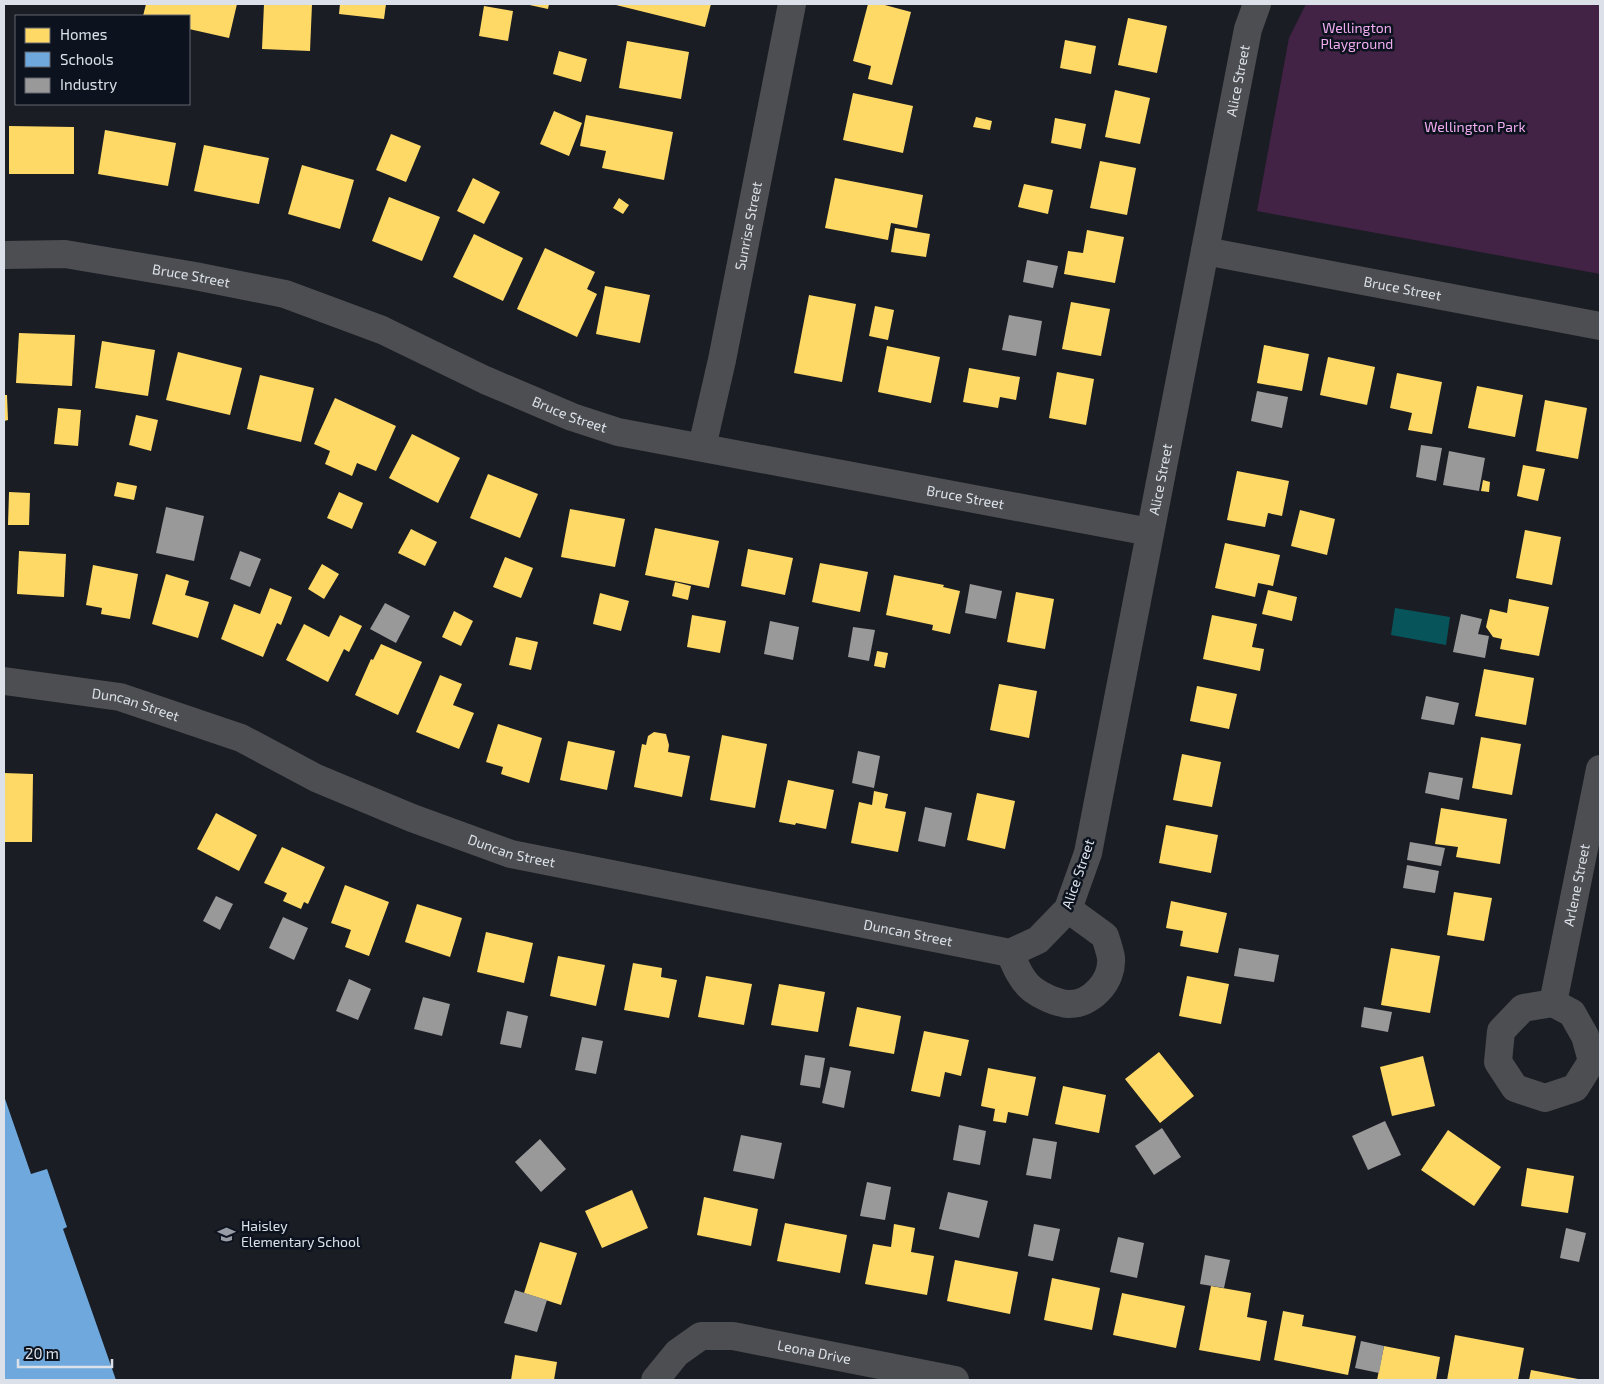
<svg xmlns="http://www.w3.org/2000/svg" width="1604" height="1384" font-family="'Exo 2',sans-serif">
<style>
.green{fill:#432345}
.water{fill:#07555b}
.homes{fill:#ffd966}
.schools{fill:#6fa8dc}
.industry{fill:#999}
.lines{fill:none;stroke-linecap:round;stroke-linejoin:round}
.minor{stroke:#4c4e51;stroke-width:28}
.labels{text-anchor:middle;stroke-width:5;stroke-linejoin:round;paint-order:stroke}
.park-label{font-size:14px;fill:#f1acf1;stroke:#0d131e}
.street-label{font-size:14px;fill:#dce1e9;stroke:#0d131e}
.poi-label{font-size:14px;fill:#dce1e9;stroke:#0d131e;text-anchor:start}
</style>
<rect width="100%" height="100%" fill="#1a1d24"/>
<!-- green -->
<path class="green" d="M1306,4h294v270l-343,-63 32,-173z"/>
<!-- water -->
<path class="water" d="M1395,608l55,9 -4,28 -55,-10z"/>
<!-- homes -->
<g class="homes">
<path d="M146,4h91l-8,34 -40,-9v-13h-46z"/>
<path d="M264,4h48l-2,47 -48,-2z"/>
<path d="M340,4h46l-2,15 -45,-5z"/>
<path d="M525,4h24l-1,5z"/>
<path d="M612,4h99l-6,23z"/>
<path d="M868,4h13l30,8 -19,73 -24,-6 3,-13 -18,-5z"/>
<path d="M484,6l29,5 -5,30 -29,-5z"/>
<path d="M1128,18l39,8 -10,47 -39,-8z"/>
<path d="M1065,40l31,6 -5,28 -31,-6z"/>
<path d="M627,41l62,11 -8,47 -62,-11z"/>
<path d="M559,51l28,8 -6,23 -28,-8z"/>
<path d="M1115,90l35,8 -10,46 -35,-7z"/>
<path d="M853,93l60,13 -10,47 -60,-13z"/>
<path d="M554,111l28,12 -13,33 -29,-12z"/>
<path d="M586,115l87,17 -9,48 -62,-12 4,-17 -26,-5z"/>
<path d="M976,117l16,4 -2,9 -17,-3z"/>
<path d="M1055,118l31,6 -5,25 -30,-6z"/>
<path d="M9,126l65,1v47h-65z"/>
<path d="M105,130l71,13 -8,43 -70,-12z"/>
<path d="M391,134l30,12 -15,36 -30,-12z"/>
<path d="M204,145l65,13 -10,46 -65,-13z"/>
<path d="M1100,161l36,7 -9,47 -37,-7z"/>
<path d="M302,165l52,15 -14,49 -52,-15z"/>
<path d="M473,178l27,14 -16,32 -27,-13z"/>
<path d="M835,178l88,17 -6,33 -26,-5 -3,17 -63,-12z"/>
<path d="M1024,184l29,6 -5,24 -30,-7z"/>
<path d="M389,197l51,20 -18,44 -50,-20z"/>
<path d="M619,198l10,7 -6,9 -10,-6z"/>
<path d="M895,228l35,6 -4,23 -35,-5z"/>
<path d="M1087,230l37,7 -9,46 -51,-9 4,-23 15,2z"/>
<path d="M474,234l49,24 -20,43 -50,-24z"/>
<path d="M545,248l50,24 -8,17 10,5 -20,43 -60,-28z"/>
<path d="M605,286l45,9 -10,48 -44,-9z"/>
<path d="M809,295l47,9 -14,78 -48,-9z"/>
<path d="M1071,302l39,7 -9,47 -39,-7z"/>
<path d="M875,306l19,4 -6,30 -19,-4z"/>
<path d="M19,333l56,2 -3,51 -56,-3z"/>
<path d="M102,341l53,9 -7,46 -53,-8z"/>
<path d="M1264,345l45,9 -7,37 -45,-8z"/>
<path d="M887,346l53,11 -9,46 -53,-11z"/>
<path d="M178,352l64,16 -12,47 -64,-15z"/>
<path d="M1328,357l47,10 -8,38 -47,-10z"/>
<path d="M969,368l51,9 -4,23 -16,-3 -2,11 -35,-6z"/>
<path d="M1057,372l37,7 -8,46 -37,-7z"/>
<path d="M1397,373l45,9 -10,52 -24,-4 4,-17 -22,-5z"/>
<path d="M260,375l54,13 -13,54 -54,-13z"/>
<path d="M1477,386l46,9 -8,42 -47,-9z"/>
<path d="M4,395h3l1,25 -4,1z"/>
<path d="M335,398l61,28 -20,45 -19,-8 -5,13 -27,-12 5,-13 -16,-7z"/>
<path d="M1545,400l42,8 -9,51 -42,-8z"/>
<path d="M58,408l23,2 -3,36 -24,-2z"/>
<path d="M136,415l22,5 -7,31 -22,-6z"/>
<path d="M412,434l48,24 -22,45 -49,-25z"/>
<path d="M1523,465l22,4 -7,32 -21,-5z"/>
<path d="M1237,471l52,10 -7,35 -14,-3 -3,14 -38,-7z"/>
<path d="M488,474l50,20 -18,44 -50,-20z"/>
<path d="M1483,480l7,2 -1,10 -8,-1z"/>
<path d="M117,482l20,4 -3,14 -20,-4z"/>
<path d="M9,492l21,1 -1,32h-21z"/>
<path d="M339,492l24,11 -11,26 -25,-11z"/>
<path d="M570,509l55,10 -10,48 -54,-10z"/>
<path d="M1300,510l35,9 -8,36 -36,-9z"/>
<path d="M655,528l64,13 -10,47 -64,-13z"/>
<path d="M411,529l26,13 -12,24 -27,-13z"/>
<path d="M1525,530l36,7 -9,48 -36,-7z"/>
<path d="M1225,543l55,12 -7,31 -15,-3 -3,14 -40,-9z"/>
<path d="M748,549l45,9 -8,37 -44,-9z"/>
<path d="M19,551l47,3 -2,43 -47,-3z"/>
<path d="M505,557l28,11 -12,30 -28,-11z"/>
<path d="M820,563l48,9 -8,40 -48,-10z"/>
<path d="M322,564l17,10 -15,25 -16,-10z"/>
<path d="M93,565l45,9 -8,45 -29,-5 1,-6 -16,-3z"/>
<path d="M166,574l23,7 -4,14 24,7 -11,36 -46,-14z"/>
<path d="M894,575l50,10 -1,2 17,4 -10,43 -18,-4 1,-5 -47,-10z"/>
<path d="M675,582l16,4 -3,14 -16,-4z"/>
<path d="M270,588l22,9 -11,28 -4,-2 -14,34 -42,-18 13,-35 26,10z"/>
<path d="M1268,590l29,7 -5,24 -30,-7z"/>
<path d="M1016,592l38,7 -9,50 -38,-7z"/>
<path d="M600,593l29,8 -8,30 -28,-7z"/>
<path d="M1509,599l40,8 -10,49 -39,-7 2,-10 -9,-2 -7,-10 4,-18 17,4z"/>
<path d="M454,611l19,10 -12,25 -19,-9z"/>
<path d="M340,615l22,11 -13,26 -5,-3 -16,33 -42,-22 18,-36 25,13z"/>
<path d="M692,615l34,6 -6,32 -33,-6z"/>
<path d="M1212,615l45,9 -5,23 12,2 -4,22 -57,-12z"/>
<path d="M516,637l22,5 -7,28 -22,-5z"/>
<path d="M381,644l41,18 -24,53 -43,-20 16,-36 2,1z"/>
<path d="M877,651l11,2 -3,15 -11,-2z"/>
<path d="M1484,669l50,9 -8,47 -51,-9z"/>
<path d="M440,675l22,9 -9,21 21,8 -15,36 -43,-17z"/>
<path d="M999,684l38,7 -8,47 -39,-8z"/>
<path d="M1197,686l40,8 -8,35 -39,-8z"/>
<path d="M498,724l44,14 -13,45 -28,-9 2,-7 -17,-5z"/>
<path d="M654,732l12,2 3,11 -1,7 22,4 -8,41 -48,-10 8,-43 4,1 2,-9z"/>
<path d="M722,735l45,9 -12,64 -45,-8z"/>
<path d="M1481,737l40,7 -9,51 -40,-7z"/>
<path d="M568,741l47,10 -8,39 -47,-10z"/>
<path d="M1182,754l39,8 -9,45 -39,-7z"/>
<path d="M4,773l29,1 -1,68h-27z"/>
<path d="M788,780l46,10 -8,39 -30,-6 -1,2 -16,-3z"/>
<path d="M874,791l14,3 -3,14 21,4 -8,40 -47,-9 8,-41 13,3z"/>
<path d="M977,793l38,8 -10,48 -38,-9z"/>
<path d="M1441,808l66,11 -7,45 -44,-7 2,-10 -23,-3z"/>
<path d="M216,813l41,22 -18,36 -42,-22z"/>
<path d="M1166,825l52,10 -7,38 -52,-10z"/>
<path d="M282,847l43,20 -17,37 -4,-2 -3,7 -18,-8 4,-8 -23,-10z"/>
<path d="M345,885l44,17 -20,54 -24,-9 6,-17 -20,-7z"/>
<path d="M1454,892l38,6 -8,43 -37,-6z"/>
<path d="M1171,901l56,12 -9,40 -38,-7 3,-15 -17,-3z"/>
<path d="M417,904l45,14 -12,39 -45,-15z"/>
<path d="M486,932l47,11 -9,40 -47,-11z"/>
<path d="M1391,948l49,8 -10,57 -49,-8z"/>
<path d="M558,956l47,9 -9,41 -46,-10z"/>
<path d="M633,963l29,5 -1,9 16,3 -8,38 -45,-8z"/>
<path d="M706,976l46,8 -8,41 -46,-8z"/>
<path d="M1187,976l42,8 -8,40 -42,-8z"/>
<path d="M779,984l46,8 -7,40 -47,-7z"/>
<path d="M857,1007l44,9 -7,38 -45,-8z"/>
<path d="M924,1031l45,9 -8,36 -16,-4 -5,25 -29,-6z"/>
<path d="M1159,1052l35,44 -34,27 -35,-44z"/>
<path d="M1423,1056l12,50 -43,10 -12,-49z"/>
<path d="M988,1068l48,9 -8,39 -20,-4 -2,11 -13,-2 2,-12 -14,-3z"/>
<path d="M1063,1086l43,9 -7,38 -44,-9z"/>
<path d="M1448,1130l53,37 -27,39 -53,-36z"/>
<path d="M1527,1168l47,8 -6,37 -47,-7z"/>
<path d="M632,1190l16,38 -46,20 -17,-37z"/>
<path d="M704,1197l54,12 -7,37 -54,-11z"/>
<path d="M785,1223l62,12 -7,38 -63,-12z"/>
<path d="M894,1224l21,4 -4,24 23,4 -7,39 -62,-11 8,-40 18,3z"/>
<path d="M540,1242l37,11 -16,52 -37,-12z"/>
<path d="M955,1260l63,12 -8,42 -63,-13z"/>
<path d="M1052,1278l48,10 -8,42 -48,-10z"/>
<path d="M1211,1286l40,7 -4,24 20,4 -7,40 -61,-11z"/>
<path d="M1122,1293l63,13 -9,42 -63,-13z"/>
<path d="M1283,1311l21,4 -2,11 54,10 -8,39 -74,-15z"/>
<path d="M1455,1335l69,13 -6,32h-71z"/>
<path d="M1384,1346l56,11 -4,23h-59z"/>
<path d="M515,1355l42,7 -3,18h-43z"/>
<path d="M1531,1370l47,9v1h-49z"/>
</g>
<!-- schools -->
<path class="schools" d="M4,1096l27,78 16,-5 20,58 -4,2 53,151h-112z"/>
<!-- industry -->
<g class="industry">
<path d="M1027,260l31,6 -5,22 -30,-6z"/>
<path d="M1009,315l33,6 -6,35 -34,-6z"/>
<path d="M1257,391l31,6 -6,31 -31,-7z"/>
<path d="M1421,445l21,3 -6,33 -20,-4z"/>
<path d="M1449,451l36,7 -6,33 -36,-6z"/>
<path d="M166,507l38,9 -10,45 -38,-8z"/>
<path d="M240,551l21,8 -11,28 -20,-8z"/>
<path d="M970,584l32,7 -6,28 -31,-6z"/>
<path d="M385,603l25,13 -14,27 -26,-14z"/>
<path d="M1461,614l21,5 -4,15 11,2 -4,22 -32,-6z"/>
<path d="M770,621l29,6 -6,33 -29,-6z"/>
<path d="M853,627l22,3 -6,31 -21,-4z"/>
<path d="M1426,696l33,7 -5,22 -33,-6z"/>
<path d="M858,751l22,5 -6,32 -22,-5z"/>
<path d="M1429,772l34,6 -4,22 -34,-7z"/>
<path d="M925,807l27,6 -7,34 -27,-6z"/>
<path d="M1410,842l35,6 -4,18 -34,-6z"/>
<path d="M1407,865l32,6 -4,22 -32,-5z"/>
<path d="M216,896l17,8 -13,26 -17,-9z"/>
<path d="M283,917l25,11 -14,32 -25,-12z"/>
<path d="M1239,948l40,7 -5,27 -40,-6z"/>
<path d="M349,979l22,10 -13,31 -22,-9z"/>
<path d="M423,997l27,7 -8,32 -28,-7z"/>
<path d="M1364,1007l28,5 -4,20 -27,-5z"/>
<path d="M507,1011l21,5 -7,32 -21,-4z"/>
<path d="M582,1037l21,4 -7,33 -21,-4z"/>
<path d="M805,1055l20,3 -5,30 -20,-3z"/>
<path d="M830,1067l21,4 -7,37 -22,-5z"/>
<path d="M1385,1121l16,34 -33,15 -16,-34z"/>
<path d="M959,1125l27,6 -6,34 -27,-5z"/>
<path d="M1162,1128l19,29 -27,18 -19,-29z"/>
<path d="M741,1135l41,8 -8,36 -41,-8z"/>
<path d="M1033,1138l24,4 -6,37 -25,-4z"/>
<path d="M540,1139l26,30 -25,23 -26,-30z"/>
<path d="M867,1182l24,5 -6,33 -25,-4z"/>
<path d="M948,1192l40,9 -9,37 -40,-9z"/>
<path d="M1034,1224l26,5 -7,32 -25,-5z"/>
<path d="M1566,1228l20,5 -7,29 -19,-4z"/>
<path d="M1118,1237l26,6 -7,35 -27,-6z"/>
<path d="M1205,1255l25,5 -6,28 -24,-4z"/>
<path d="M515,1290l32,10 -10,32 -33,-9z"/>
<path d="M1361,1341l23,5 -5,27 -24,-5z"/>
</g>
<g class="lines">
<!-- minor -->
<g class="minor">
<path id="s1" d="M1205,251l395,75"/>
<path id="s2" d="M4,255l61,-1 130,22 90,18 97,36 103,50 87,37 46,15 532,100"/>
<path id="s3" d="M702,447l20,-87 70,-356"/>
<path id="s4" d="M4,681l116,16 121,41 75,40 96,40 99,36 499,99 28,-13 30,-31 20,-56 160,-824 9,-25"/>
<path d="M1010,953c5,12 11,27 22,36 9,7 24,14 36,15 23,1 45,-23 43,-46 -1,-7 -4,-15 -6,-22l-37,-27"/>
<path d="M1553,1003l-30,5 -22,23 -3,31 17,26 30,10 30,-10 17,-27"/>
<path id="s5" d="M1592,1061l-7,-25 -13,-23 -19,-10 47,-234"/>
<path id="s6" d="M655,1380l22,-27 24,-17h32l222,44"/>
</g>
</g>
<!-- icons -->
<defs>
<symbol id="school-bare" viewBox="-9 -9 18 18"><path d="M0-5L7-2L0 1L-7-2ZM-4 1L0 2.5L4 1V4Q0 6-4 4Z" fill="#989ca4" stroke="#0d131e" stroke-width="2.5" paint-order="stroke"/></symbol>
</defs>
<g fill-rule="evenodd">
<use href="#school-bare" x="214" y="1222" width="25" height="25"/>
</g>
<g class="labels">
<!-- park labels -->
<g class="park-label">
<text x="1357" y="33">Wellington<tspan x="1357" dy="16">Playground</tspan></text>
<text x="1475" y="132">Wellington Park</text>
</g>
<!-- street labels -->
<g class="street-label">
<text dy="5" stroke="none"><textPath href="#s4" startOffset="1968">Alice Street</textPath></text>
<text dy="5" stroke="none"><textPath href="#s3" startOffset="226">Sunrise Street</textPath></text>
<text dy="5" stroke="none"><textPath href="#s2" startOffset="189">Bruce Street</textPath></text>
<text dy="5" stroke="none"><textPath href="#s1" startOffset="201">Bruce Street</textPath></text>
<text dy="5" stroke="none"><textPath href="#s2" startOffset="594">Bruce Street</textPath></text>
<text dy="5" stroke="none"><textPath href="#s4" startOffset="1562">Alice Street</textPath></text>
<text dy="5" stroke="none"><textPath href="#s2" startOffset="999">Bruce Street</textPath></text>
<text dy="5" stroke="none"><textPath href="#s4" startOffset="134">Duncan Street</textPath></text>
<text dy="5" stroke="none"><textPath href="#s4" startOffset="539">Duncan Street</textPath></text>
<text transform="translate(1078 874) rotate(-71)" y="5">Alice Street</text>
<text dy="5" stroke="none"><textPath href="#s5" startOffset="194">Arlene Street</textPath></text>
<text dy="5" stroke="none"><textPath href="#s4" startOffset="944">Duncan Street</textPath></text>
<text dy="5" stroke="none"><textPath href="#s6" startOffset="179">Leona Drive</textPath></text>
</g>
<!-- poi labels -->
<g class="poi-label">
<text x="241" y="1231">Haisley<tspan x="241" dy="16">Elementary School</tspan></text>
</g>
</g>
<!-- border -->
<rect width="1604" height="1384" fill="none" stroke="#dce1e9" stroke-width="10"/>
<!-- legend -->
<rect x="15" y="15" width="175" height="90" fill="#0d131e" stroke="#60656f"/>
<rect x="25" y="28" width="25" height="15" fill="#ffd966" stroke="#60656f"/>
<text x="60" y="40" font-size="15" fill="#dce1e9">Homes</text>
<rect x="25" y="52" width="25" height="15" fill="#6fa8dc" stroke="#60656f"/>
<text x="60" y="65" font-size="15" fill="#dce1e9">Schools</text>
<rect x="25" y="78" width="25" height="15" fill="#999999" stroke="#60656f"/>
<text x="60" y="90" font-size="15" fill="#dce1e9">Industry</text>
<!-- scale -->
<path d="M18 1359v8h94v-8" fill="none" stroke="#dce1e9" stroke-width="2.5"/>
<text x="25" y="1359" font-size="15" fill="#dce1e9" stroke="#0d131e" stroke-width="4" paint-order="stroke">20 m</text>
</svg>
